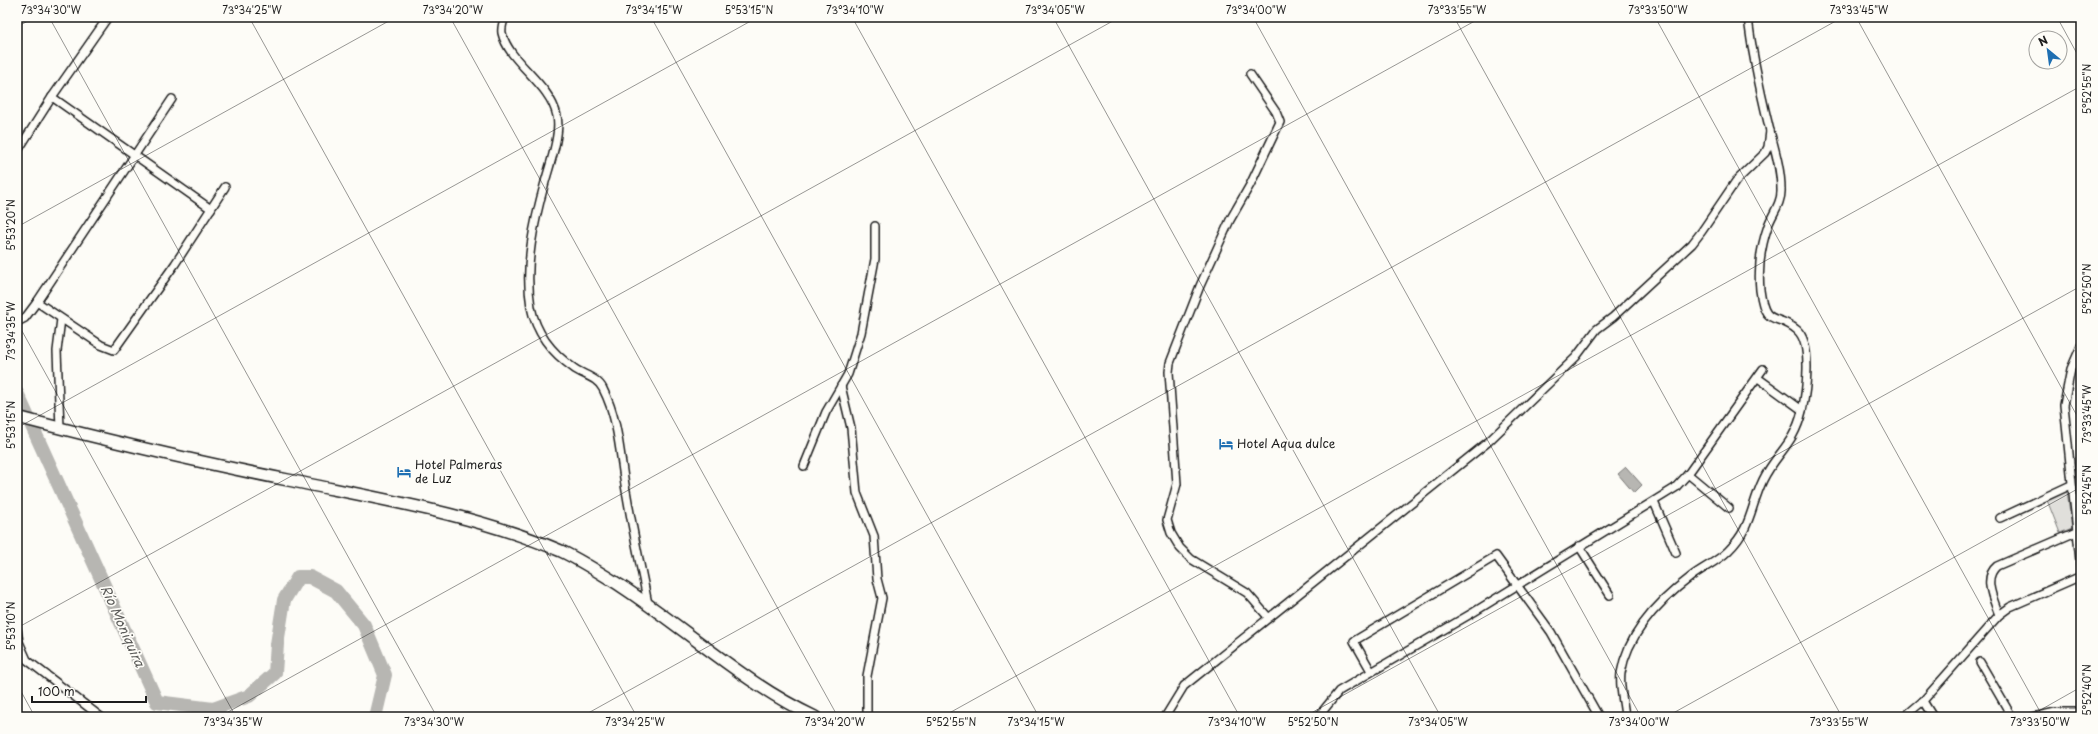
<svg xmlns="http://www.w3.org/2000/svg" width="2098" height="734" font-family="'Playpen Sans',sans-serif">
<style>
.green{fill:#e0dfdb;stroke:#7e7e7c}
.water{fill:#b7b6b2;stroke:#797876}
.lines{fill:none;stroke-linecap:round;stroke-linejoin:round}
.river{stroke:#b7b6b2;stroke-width:14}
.street-casing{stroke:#1c1c1c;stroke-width:10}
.primary-casing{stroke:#1c1c1c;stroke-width:14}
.street{stroke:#fdfcf7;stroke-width:7}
.primary{stroke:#fdfcf7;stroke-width:11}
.ticks{fill:none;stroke:#1c1c1c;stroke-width:1;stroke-opacity:0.45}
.labels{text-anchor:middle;stroke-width:3.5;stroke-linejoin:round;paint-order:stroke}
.poi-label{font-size:12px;fill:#1c1c1c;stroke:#fdfcf7;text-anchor:start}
.water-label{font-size:13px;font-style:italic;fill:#5a5a58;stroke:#fdfcf7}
.neatline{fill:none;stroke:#1c1c1c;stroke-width:1.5}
.ticks-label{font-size:10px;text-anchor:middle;fill:#1c1c1c}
</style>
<rect width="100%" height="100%" fill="#fdfcf7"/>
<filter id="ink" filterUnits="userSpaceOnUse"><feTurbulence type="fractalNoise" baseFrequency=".025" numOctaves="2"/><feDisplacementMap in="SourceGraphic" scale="8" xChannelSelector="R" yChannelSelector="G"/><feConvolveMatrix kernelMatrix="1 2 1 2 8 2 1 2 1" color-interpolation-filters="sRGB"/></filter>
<g filter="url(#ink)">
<!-- green -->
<path class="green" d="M2067,491l5,37 -12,5 -13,-33z"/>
<!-- water -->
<path class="water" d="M1626,467l16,18 -8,8 -16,-19z"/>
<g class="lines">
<!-- river -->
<path class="river" d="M17,393l140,309 56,7 36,-13 26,-23 2,-29 7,-44 14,-23h12l26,14 28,34 21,50 -10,42"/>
<defs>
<g id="street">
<path d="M505,17c-2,5 -4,10 -3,16 7,30 48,50 55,83 4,17 -7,48 -12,66 -11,40 -21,84 -14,125 5,26 22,47 44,62 9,6 23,9 28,20 17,33 17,72 24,107 6,36 14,72 21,108"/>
<path d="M1250,74l26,38 4,10 -30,63 -20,35 -30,66 -30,77 -1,9 8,112 -10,36 4,13 9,15 11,11 56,34 21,24"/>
<path d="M52,97l159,112"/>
<path d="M17,152l35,-55 56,-80"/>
<path d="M37,302l64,43 13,5 61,-86 50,-77"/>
<path d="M17,322l8,-4 12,-16 135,-203"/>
<path d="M2081,346l-10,23 -7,36 17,166"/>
<path d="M1758,378l44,32"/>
<path d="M841,386l10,42 6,65 17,43 3,43 5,19 -15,78v41"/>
<path d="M60,428l-3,-77 4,-32"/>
<path d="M804,466l22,-54 22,-38 13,-41 14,-74v-33"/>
<path d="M1688,474l41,34"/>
<path d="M1654,502l22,51"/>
<path d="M2000,518l71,-33"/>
<path d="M1579,546l31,49"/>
<path d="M1999,615c-5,-15 -17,-37 -2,-49l79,-34"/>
<path d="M17,629l2,13 8,18 74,57"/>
<path d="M1980,662l32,55"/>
<path d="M1371,671l-17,-30 142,-85 55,76 48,85"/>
<path d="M1923,701l10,16"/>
<path d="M1165,717l19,-31 304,-244 88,-85 21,-28 16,-12 79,-73 10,-13 34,-50 29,-28 3,-6 2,-16"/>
<path d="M1318,717l21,-26 135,-79 201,-124 13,-14 75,-105"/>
<path d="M1625,717c-1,-14 -6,-30 -4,-44 7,-41 39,-73 71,-97 12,-9 26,-15 36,-25 24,-23 22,-44 35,-71 13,-27 31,-35 39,-69 4,-18 11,-67 -5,-81 -21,-18 -32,-1 -37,-40 -2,-21 1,-44 8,-64 4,-12 14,-23 13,-37 0,-21 -7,-42 -12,-62 -9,-37 -17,-72 -21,-110"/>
<path d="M1904,717l19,-16 76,-86 11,-8 71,-31"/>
<path d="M2033,717l23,-5h25"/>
</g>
<path id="primary" d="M17,417c88,23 181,45 271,63 91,19 186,34 273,71 21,10 41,23 60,35 64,42 125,99 194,131"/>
</defs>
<!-- street casing -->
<use href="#street" class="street-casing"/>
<!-- primary casing -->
<use href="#primary" class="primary-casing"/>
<!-- street -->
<use href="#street" class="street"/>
<!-- primary -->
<use href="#primary" class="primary"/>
</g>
</g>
<!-- ticks -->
<path class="ticks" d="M49,17l388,700M249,17l388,700M450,17l388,700M651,17l388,700M852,17l388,700M1053,17l388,700M1253,17l388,700M1454,17l388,700M1655,17l388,700M1856,17l225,406M2057,17l24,44M17,27l18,-10M17,227l379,-210M17,322l219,395M17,428l741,-411M17,628l1103,-611M17,684l18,33M219,717l1263,-700M581,717l1262,-700M942,717l1139,-631M1304,717l777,-431M1666,717l415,-230M2028,717l53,-30"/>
<!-- icons -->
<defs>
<symbol id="hotel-bare" viewBox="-9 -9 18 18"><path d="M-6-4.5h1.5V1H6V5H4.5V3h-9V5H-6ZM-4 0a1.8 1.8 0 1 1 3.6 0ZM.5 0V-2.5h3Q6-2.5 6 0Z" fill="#1f6fb2" stroke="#fdfcf7" stroke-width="2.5" paint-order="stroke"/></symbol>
</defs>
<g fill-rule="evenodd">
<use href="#hotel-bare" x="1216" y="434" width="20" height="20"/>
<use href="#hotel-bare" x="394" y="462" width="20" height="20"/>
</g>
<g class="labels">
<!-- poi labels -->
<g class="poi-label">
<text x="1237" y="448">Hotel Aqua dulce</text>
<text x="415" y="469">Hotel Palmeras<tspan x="415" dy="14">de Luz</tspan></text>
</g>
<!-- water labels -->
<g class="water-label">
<text transform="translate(123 626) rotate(66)" y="5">Río Moniquira</text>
</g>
</g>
<!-- margin -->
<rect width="2098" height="734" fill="none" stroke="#fdfcf7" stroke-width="44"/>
<!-- north arrow -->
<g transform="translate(2048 50) rotate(331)"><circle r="19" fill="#fdfcf7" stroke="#a3a29f"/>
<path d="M0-3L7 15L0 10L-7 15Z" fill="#1f6fb2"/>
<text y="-6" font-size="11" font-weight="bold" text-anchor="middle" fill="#1c1c1c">N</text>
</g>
<!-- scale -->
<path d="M32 696v6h114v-6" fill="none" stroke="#1c1c1c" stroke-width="2"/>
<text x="38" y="696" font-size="12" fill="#1c1c1c" stroke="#fdfcf7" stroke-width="3" paint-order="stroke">100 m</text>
<rect x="22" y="22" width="2054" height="690" class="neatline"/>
<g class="ticks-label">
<text x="51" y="14">73°34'30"W</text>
<text x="252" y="14">73°34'25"W</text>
<text x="453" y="14">73°34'20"W</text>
<text x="654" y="14">73°34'15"W</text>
<text x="749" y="14">5°53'15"N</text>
<text x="855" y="14">73°34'10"W</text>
<text x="1055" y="14">73°34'05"W</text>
<text x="1256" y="14">73°34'00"W</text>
<text x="1457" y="14">73°33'55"W</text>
<text x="1658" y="14">73°33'50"W</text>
<text x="1859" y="14">73°33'45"W</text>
<text transform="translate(2087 89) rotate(-90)" y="4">5°52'55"N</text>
<text transform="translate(11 225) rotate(-90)" y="4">5°53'20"N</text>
<text transform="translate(2087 289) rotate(-90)" y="4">5°52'50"N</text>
<text transform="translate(11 331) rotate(-90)" y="4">73°34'35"W</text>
<text transform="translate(2087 414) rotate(-90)" y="4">73°33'45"W</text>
<text transform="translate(11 425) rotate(-90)" y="4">5°53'15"N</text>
<text transform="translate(2087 490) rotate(-90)" y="4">5°52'45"N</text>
<text transform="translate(11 626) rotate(-90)" y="4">5°53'10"N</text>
<text transform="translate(2087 690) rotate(-90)" y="4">5°52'40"N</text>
<text x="233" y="726">73°34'35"W</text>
<text x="434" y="726">73°34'30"W</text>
<text x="635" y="726">73°34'25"W</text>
<text x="835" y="726">73°34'20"W</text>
<text x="951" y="726">5°52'55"N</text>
<text x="1036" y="726">73°34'15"W</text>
<text x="1237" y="726">73°34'10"W</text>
<text x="1313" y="726">5°52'50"N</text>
<text x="1438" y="726">73°34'05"W</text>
<text x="1639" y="726">73°34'00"W</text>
<text x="1839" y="726">73°33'55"W</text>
<text x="2040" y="726">73°33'50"W</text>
</g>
</svg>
